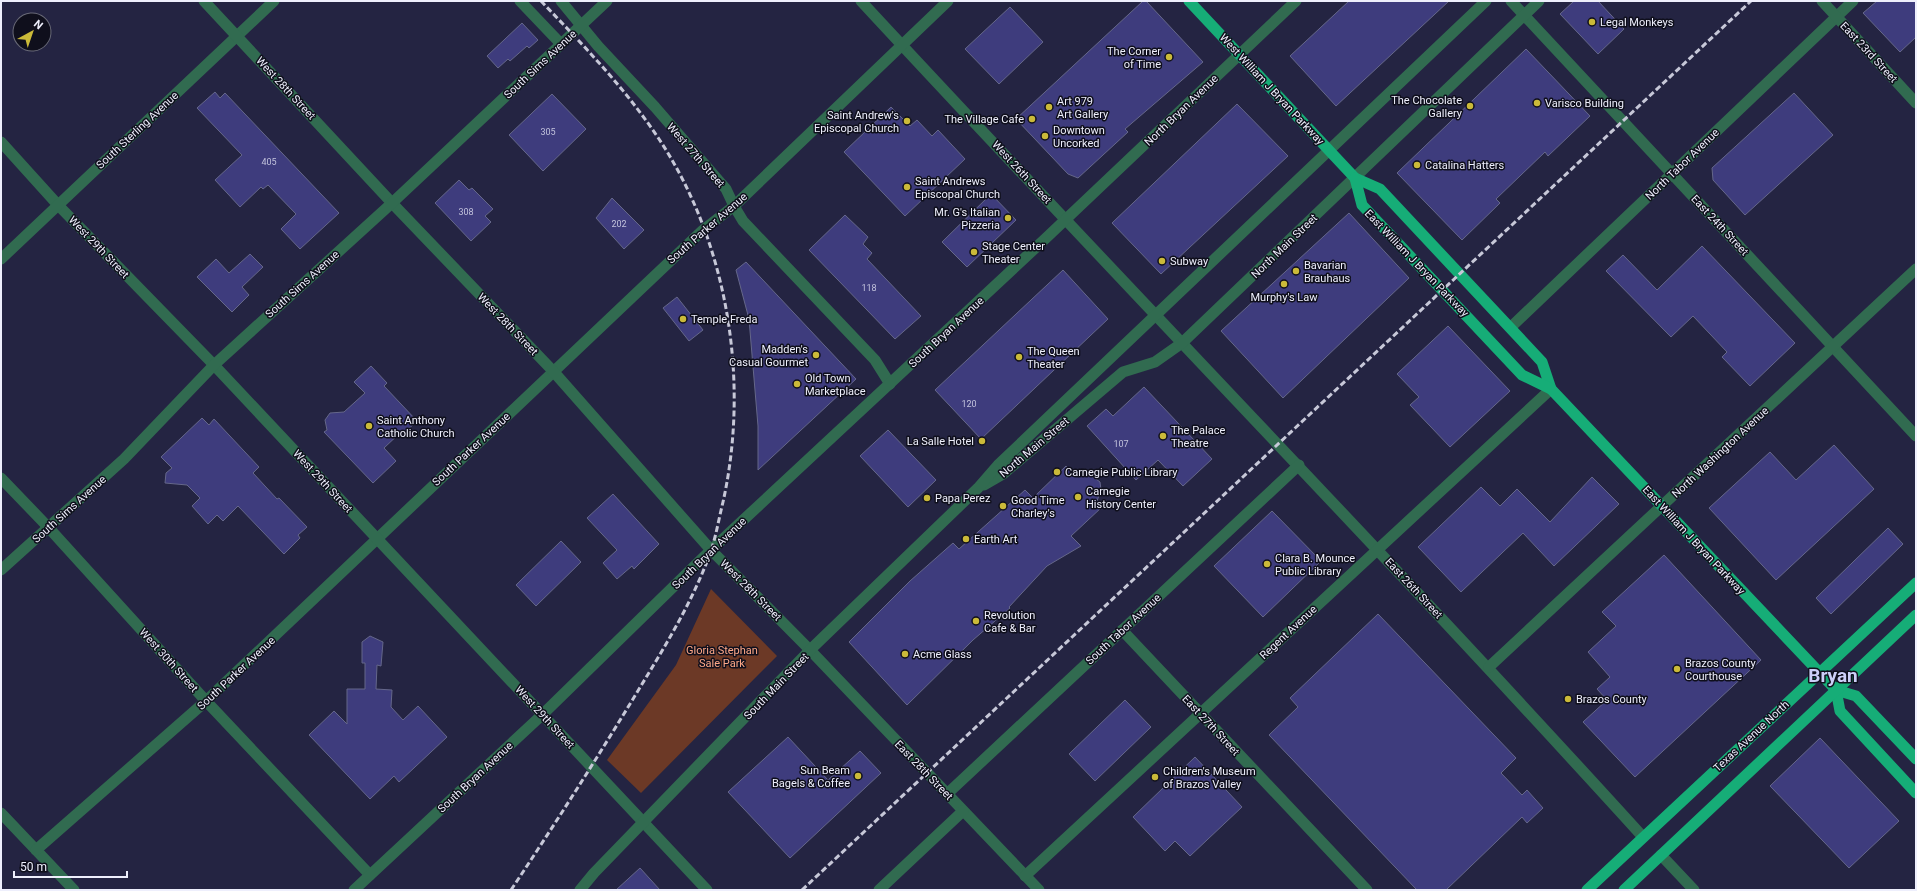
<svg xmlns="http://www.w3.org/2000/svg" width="1917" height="891" font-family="Roboto,sans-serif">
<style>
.green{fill:#6c3926}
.building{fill:#3e3c7d;stroke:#65678a}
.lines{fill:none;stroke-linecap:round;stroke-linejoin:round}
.minor{stroke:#316b50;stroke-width:11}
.tertiary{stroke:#316b50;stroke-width:11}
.primary{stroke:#16ad77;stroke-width:11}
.rail{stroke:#c7c8d8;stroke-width:3;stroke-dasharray:6 3;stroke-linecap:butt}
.poi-dot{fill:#cbba39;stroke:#0f0f1c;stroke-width:1.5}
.labels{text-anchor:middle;stroke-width:3;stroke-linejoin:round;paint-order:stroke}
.number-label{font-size:9px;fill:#c2c2dc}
.poi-label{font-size:11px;fill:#eeeffc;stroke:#0f0f1c;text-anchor:start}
.street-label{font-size:11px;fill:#eeeffc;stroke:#0f0f1c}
.park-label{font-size:11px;fill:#fda888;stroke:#0f0f1c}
.town-label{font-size:19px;font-weight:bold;fill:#cccff7;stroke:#0f0f1c}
</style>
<rect width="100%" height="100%" fill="#242442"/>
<!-- green -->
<path class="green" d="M711,589l66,67 -136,137 -34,-33 69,-95z"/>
<!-- building -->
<g class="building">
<path d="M1143,1h3l57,61 -78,67 3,3 -50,46 -10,-4 -52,-55z"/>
<path d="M1349,1h100l-113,105 -46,-50z"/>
<path d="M1574,1h24l26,28 -26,25 -38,-40z"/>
<path d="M1877,1h39v36l-16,15 -37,-39z"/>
<path d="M1010,7l33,35 -44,42 -34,-35z"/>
<path d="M522,23l16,17 -9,8 -2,-2 -17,15 -2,-2 -10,9 -11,-12z"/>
<path d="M1526,49l64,67 -42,40 -3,-4 -49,47 4,4 -38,37 -65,-67z"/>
<path d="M215,92l5,6 5,-5 114,120 -39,36 -19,-20 15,-15 -28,-29 -5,4 -2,-2 -21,20 -25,-27 27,-25 -45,-47z"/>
<path d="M1794,93l39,42 -88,80 -32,-35 -1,-12z"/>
<path d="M552,94l34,35 -43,42 -34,-36z"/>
<path d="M1237,104l51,52 -127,118 -49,-51z"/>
<path d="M891,107l19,19 7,-6 15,16 6,-6 27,29 -60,57 -61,-64z"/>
<path d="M459,180l10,10 3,-2 21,21 -8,7 6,6 -20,19 -36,-38z"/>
<path d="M991,194l25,26 -49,47 -25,-25z"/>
<path d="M612,198l32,32 -20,19 -28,-31z"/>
<path d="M1349,213l60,65 -126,120 -62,-67z"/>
<path d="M845,215l23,22 -5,7 9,9 -5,6 54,57 -26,23 -86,-89z"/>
<path d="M1702,246l93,97 -45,43 -28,-29 5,-5 -34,-36 -22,21 -65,-66 17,-16 34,35z"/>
<path d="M250,254l13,13 -21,20 7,8 -17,17 -35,-35 19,-18 13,14z"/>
<path d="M746,262l110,117 -98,91v-44l-9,-107 -13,-49z"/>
<path d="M1063,270l45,49 -127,120 -46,-49z"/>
<path d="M677,297l26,33 -14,11 -26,-33z"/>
<path d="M1448,326l62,65 -60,56 -40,-42 9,-8 -22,-23z"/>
<path d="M371,366l16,17 -3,3 33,35 -13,12 -2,-2 -18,17 12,13 -23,22 -49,-51 3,-2 -2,-10 5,-7 14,-1 21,-19 -11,-11z"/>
<path d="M1144,387l68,72 -29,27 -25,-26 -22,20 -49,-54 19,-17 7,7z"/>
<path d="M202,418l7,7 5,-6 45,48 -6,6 24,26 2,-1 28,29 -9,8 2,3 -16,16 -46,-48 -15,15 -6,-6 -9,9 -16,-18 8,-8 -13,-13 -22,-2 1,-10 6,-5 -11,-11z"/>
<path d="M888,430l48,50 -28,27 -48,-51z"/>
<path d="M1834,445l40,44 -98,91 -67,-72 61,-56 26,28z"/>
<path d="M1066,466l10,10 4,-4 3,3 9,1 8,6 1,8 -4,11 5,6 -31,29 10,10 -34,20 -38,41 1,1 -37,32 -66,65 -58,-63 61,-61 43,-38 6,6 66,-59 8,8z"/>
<path d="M1592,477l27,27 -65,62 -31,-33 -62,59 -43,-45 63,-60 19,19 17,-17 33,33z"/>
<path d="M613,494l46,50 -25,25 -2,-3 -15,13 -14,-16 14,-13 -30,-32z"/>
<path d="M1272,511l49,50 -58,56 -49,-51z"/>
<path d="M1888,528l15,16 -72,70 -15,-16z"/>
<path d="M561,541l20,21 -45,44 -20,-21z"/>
<path d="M1664,555l97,105 -126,117 -52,-55 24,-22 -10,-11 13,-12 -22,-25 28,-26 -14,-14z"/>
<path d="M1378,614l138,144 -15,15 21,22 5,-5 16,18 -16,15 -5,-6 -76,73h-29l-148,-155 29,-28 -8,-9z"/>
<path d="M370,636l13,6 -2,24 -4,-1 -1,24 16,1 -1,17 12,13 15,-14 29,31 -48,45 -5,-6 -24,23 -61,-64 25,-24 13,13v-35h18v-26h-3v-21z"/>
<path d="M1125,700l26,27 -56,54 -26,-27z"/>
<path d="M788,737l40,43 32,-29 21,22 -91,85 -62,-66z"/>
<path d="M1820,738l79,83 -50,47 -79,-82z"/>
<path d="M1195,757l47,50 -52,49 -15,-15 -10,10 -32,-34z"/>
<path d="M640,868l20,22h-44z"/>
</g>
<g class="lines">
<!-- minor -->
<g class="minor">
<path d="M520,1l41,43"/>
<path d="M561,1l37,45 57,61 71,82 8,17 9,15 132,139 15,24"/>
<path d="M861,1c259,280 525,553 782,836"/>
<path d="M1511,1l405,435"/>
<path d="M1,142l57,63 156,160"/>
<path d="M1,259l273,-258"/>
<path d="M1511,327l342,-326"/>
<path d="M1,478l47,49 158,174 164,174"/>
<path d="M1122,630l245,260"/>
<path d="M810,650l229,240"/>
<path d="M1489,667l427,-398"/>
<path d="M947,794l352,-329"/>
<path d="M1,813l73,77"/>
<path d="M36,850l170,-149 497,-471 31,-24 214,-205"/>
<path d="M1661,855l33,35"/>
<path d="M1025,876l526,-487"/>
<path d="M879,890l84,-79"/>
</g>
<!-- tertiary -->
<g class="tertiary">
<path d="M204,1l188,202 161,168 158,179 99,100"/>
<path d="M1822,1l94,102"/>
<path d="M214,365l493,525"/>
<path d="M984,485l19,-11 120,-102 32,-10 27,-19 357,-342"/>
<path d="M1,570l123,-111 90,-94 178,-162 215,-202"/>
<path d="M354,890l189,-176 168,-164 334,-311 251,-238"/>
<path d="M580,890l14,-17 216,-223 168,-162 20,-23 488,-464"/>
</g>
<!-- primary -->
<g class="primary">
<path d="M1189,1l166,177 25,11 162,173 9,27"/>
<path d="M1355,178l7,27 160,170 29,14 285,301 20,6 60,63"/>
<path d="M1836,690l4,21 76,82"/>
<path d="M1587,890l329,-307"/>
<path d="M1624,890l292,-275"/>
</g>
<!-- rail -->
<g class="rail">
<path d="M511,890c42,-63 83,-127 122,-191 29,-48 59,-95 78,-148 5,-15 8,-33 12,-49 27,-121 5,-259 -64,-363 -34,-51 -76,-94 -118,-138"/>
<path d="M802,890l949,-889"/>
</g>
</g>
<!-- markers -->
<g class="poi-dot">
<circle cx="1592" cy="22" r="4"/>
<circle cx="1169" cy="57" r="4"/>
<circle cx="1537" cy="103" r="4"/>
<circle cx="1470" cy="106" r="4"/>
<circle cx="1049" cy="107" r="4"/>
<circle cx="1032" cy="119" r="4"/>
<circle cx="907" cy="121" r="4"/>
<circle cx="1045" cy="136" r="4"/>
<circle cx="1417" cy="165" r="4"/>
<circle cx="907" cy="187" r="4"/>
<circle cx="1008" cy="218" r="4"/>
<circle cx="974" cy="252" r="4"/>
<circle cx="1162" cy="261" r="4"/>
<circle cx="1296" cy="271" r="4"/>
<circle cx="1284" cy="284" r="4"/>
<circle cx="683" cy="319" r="4"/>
<circle cx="816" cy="355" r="4"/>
<circle cx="1019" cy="357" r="4"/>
<circle cx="797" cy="384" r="4"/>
<circle cx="369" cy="426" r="4"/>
<circle cx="1163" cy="436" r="4"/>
<circle cx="982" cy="441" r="4"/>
<circle cx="1057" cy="472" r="4"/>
<circle cx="1078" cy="497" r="4"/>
<circle cx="927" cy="498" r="4"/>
<circle cx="1003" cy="506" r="4"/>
<circle cx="966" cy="539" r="4"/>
<circle cx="1267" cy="564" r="4"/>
<circle cx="976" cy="621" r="4"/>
<circle cx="905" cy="654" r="4"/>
<circle cx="1677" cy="669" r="4"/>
<circle cx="1568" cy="699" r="4"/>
<circle cx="858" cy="776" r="4"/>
<circle cx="1155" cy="777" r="4"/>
</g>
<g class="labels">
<!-- number labels -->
<g class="number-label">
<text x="548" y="135">305</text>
<text x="269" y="165">405</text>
<text x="466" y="215">308</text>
<text x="619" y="227">202</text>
<text x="869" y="291">118</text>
<text x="969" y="407">120</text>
<text x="1121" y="447">107</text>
</g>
<!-- poi labels -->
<g class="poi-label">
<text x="1600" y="26">Legal Monkeys</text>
<text x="1161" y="55" text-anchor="end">The Corner<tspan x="1161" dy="13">of Time</tspan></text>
<text x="1462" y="104" text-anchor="end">The Chocolate<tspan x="1462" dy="13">Gallery</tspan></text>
<text x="1057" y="105">Art 979<tspan x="1057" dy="13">Art Gallery</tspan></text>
<text x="1545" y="107">Varisco Building</text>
<text x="899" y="119" text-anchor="end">Saint Andrew's<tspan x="899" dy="13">Episcopal Church</tspan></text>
<text x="1024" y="123" text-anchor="end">The Village Cafe</text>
<text x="1053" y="134">Downtown<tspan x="1053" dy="13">Uncorked</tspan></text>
<text x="1425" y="169">Catalina Hatters</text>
<text x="915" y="185">Saint Andrews<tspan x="915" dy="13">Episcopal Church</tspan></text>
<text x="1000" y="216" text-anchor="end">Mr. G's Italian<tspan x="1000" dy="13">Pizzeria</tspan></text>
<text x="982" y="250">Stage Center<tspan x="982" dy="13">Theater</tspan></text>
<text x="1170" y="265">Subway</text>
<text x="1304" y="269">Bavarian<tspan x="1304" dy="13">Brauhaus</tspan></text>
<text x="1284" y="301" text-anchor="middle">Murphy's Law</text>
<text x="691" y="323">Temple Freda</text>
<text x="808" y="353" text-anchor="end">Madden's<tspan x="808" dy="13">Casual Gourmet</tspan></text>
<text x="1027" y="355">The Queen<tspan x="1027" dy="13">Theater</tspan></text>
<text x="805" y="382">Old Town<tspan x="805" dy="13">Marketplace</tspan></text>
<text x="377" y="424">Saint Anthony<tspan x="377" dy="13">Catholic Church</tspan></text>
<text x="1171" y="434">The Palace<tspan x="1171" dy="13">Theatre</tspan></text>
<text x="974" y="445" text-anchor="end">La Salle Hotel</text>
<text x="1065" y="476">Carnegie Public Library</text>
<text x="1086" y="495">Carnegie<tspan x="1086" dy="13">History Center</tspan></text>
<text x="935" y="502">Papa Perez</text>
<text x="1011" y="504">Good Time<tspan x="1011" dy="13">Charley's</tspan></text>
<text x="974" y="543">Earth Art</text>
<text x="1275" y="562">Clara B. Mounce<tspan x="1275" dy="13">Public Library</tspan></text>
<text x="984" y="619">Revolution<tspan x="984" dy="13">Cafe &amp; Bar</tspan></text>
<text x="913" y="658">Acme Glass</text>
<text x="1685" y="667">Brazos County<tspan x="1685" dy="13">Courthouse</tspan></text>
<text x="1576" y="703">Brazos County</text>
<text x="850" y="774" text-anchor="end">Sun Beam<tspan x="850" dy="13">Bagels &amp; Coffee</tspan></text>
<text x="1163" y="775">Children's Museum<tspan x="1163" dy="13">of Brazos Valley</tspan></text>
</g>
<!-- street labels -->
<g class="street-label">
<text transform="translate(1869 52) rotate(47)" y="4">East 23rd Street</text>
<text transform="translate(540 64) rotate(-43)" y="4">South Sims Avenue</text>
<text transform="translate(286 88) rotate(47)" y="4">West 28th Street</text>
<text transform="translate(1272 89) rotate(47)" y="4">West William J Bryan Parkway</text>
<text transform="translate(1181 110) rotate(-44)" y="4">North Bryan Avenue</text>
<text transform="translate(137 130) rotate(-43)" y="4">South Sterling Avenue</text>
<text transform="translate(696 155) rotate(49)" y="4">West 27th Street</text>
<text transform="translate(1682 164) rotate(-44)" y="4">North Tabor Avenue</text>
<text transform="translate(1022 172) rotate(47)" y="4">West 26th Street</text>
<text transform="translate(1720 225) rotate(47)" y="4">East 24th Street</text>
<text transform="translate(707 228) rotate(-41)" y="4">South Parker Avenue</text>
<text transform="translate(1284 246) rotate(-44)" y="4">North Main Street</text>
<text transform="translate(99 247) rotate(46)" y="4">West 29th Street</text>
<text transform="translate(1417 263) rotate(46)" y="4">East William J Bryan Parkway</text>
<text transform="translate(302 284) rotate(-42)" y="4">South Sims Avenue</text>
<text transform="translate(508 324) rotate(46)" y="4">West 28th Street</text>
<text transform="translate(946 332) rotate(-43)" y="4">South Bryan Avenue</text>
<text transform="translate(1034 447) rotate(-40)" y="4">North Main Street</text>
<text transform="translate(471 449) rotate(-43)" y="4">South Parker Avenue</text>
<text transform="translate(1720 452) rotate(-43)" y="4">North Washington Avenue</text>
<text transform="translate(323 481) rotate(47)" y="4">West 29th Street</text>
<text transform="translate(69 509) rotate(-42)" y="4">South Sims Avenue</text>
<text transform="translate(1694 540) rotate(47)" y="4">East William J Bryan Parkway</text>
<text transform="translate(709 553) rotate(-44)" y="4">South Bryan Avenue</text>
<text transform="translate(1414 588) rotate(47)" y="4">East 26th Street</text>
<text transform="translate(751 590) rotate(45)" y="4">West 28th Street</text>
<text transform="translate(1123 629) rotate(-43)" y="4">South Tabor Avenue</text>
<text transform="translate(1288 632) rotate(-43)" y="4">Regent Avenue</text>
<text transform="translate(169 660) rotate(48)" y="4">West 30th Street</text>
<text transform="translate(236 673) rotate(-43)" y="4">South Parker Avenue</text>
<text transform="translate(776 686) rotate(-46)" y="4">South Main Street</text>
<text transform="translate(545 717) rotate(47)" y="4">West 29th Street</text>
<text transform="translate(1211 725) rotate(47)" y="4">East 27th Street</text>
<text transform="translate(1751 736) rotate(-43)" y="4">Texas Avenue North</text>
<text transform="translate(924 770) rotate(46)" y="4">East 28th Street</text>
<text transform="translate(475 777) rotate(-43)" y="4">South Bryan Avenue</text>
</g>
<!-- park labels -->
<g class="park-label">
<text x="722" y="654">Gloria Stephan<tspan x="722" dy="13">Sale Park</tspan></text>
</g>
<!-- town labels -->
<g class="town-label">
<text x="1833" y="682">Bryan</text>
</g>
</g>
<!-- border -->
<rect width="1917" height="891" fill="none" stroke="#eeeffc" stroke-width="4"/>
<!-- north arrow -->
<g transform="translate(32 32) rotate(40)"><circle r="19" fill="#0f0f1c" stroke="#686976"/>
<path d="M0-3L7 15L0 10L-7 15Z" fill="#cbba39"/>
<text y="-6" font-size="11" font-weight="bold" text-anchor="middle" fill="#eeeffc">N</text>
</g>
<!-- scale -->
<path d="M14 871v6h113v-6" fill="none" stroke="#eeeffc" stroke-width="2"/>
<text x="20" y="871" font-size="12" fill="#eeeffc" stroke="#0f0f1c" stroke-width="3" paint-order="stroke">50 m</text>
</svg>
